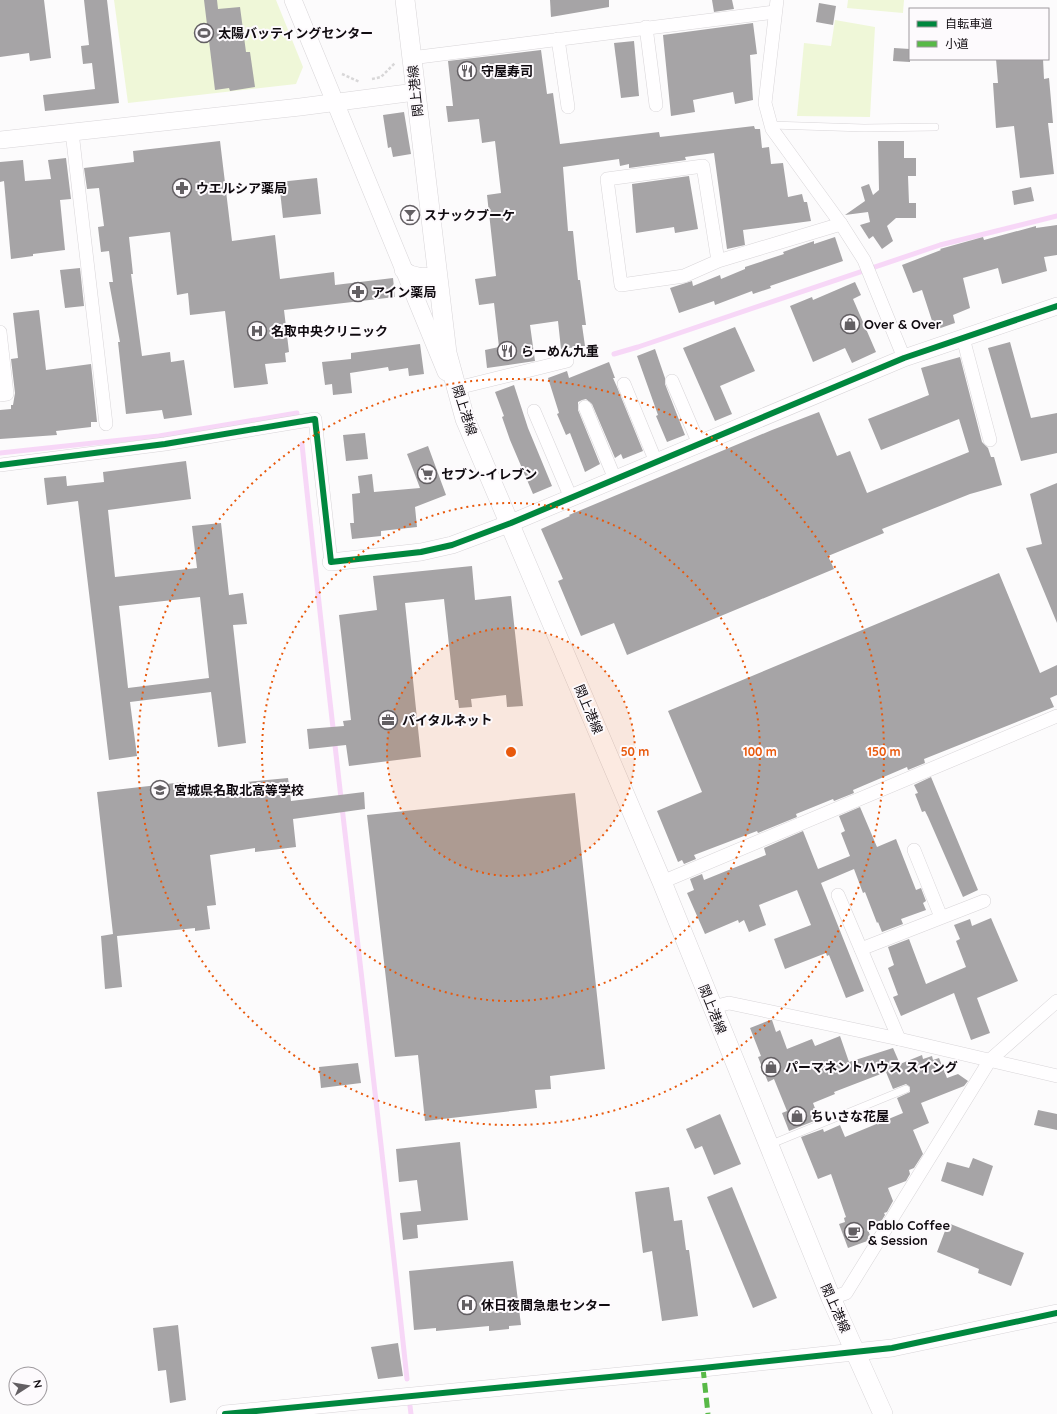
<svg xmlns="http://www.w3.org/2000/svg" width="1057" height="1414" font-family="Quicksand,'Noto Sans JP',sans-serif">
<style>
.green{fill:#eff7d8}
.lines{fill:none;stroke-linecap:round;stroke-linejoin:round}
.stream{stroke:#f7d7f7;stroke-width:5}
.building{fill:#a6a4a6;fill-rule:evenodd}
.service-casing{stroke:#d8d5d8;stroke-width:8}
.minor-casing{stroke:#d8d5d8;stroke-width:14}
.tertiary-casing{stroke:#d8d5d8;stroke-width:18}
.secondary-casing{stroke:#d8d5d8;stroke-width:20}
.path{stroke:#d8d7d8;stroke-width:2.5;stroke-dasharray:3 2;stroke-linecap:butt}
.service{stroke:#fffeff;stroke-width:7}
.minor{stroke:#fffeff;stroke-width:13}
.tertiary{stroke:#fffeff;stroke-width:17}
.secondary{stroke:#fffeff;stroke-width:19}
.quiet{stroke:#58b947;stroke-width:5;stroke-dasharray:10 5;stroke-linecap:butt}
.cycleway-casing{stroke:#fdfafd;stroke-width:8}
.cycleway{stroke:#00873e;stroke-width:6}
.ring{fill:none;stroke:#e8590c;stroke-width:2;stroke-dasharray:2 4}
.labels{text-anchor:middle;stroke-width:4;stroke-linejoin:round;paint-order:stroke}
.poi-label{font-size:13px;font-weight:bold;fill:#100b10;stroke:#fdfafd;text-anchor:start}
.street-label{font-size:13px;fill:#100b10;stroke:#fdfafd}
.centre{fill:#e8590c;stroke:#fdfafd;stroke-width:2}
.ring-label{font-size:12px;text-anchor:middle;font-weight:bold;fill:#e8590c;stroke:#fdfafd;stroke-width:4;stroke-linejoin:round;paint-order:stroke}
</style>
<rect width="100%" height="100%" fill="#fcfbfc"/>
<!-- green -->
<g class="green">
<path d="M114,0h162l27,67 -7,17 -168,19z"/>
<path d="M848,0h56l-1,13 -56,-5z"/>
<path d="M835,20l40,7 -5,90 -73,-1 7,-73 27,3z"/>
</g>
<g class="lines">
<!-- stream -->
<g class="stream">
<path d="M614,354l24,-7 302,-102 117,-29"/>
<path d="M302,444c32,312 72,624 105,935"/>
<path d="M0,453l159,-17 138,-23"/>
<path d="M410,1406l1,8"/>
</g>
</g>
<!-- building -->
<g class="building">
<path d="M0,0h44l7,58 -21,3 -1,-8 -29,4z"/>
<path d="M84,0h23l12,103 -74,8 -2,-16 52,-6 -3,-26 -9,1 -2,-18 8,-1z"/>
<path d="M204,0h13l1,9 22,-2 6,45h4l5,35 -25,4 -1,-3 -14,2z"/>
<path d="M550,0h59v7l-58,10z"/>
<path d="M712,0h20l2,9 -20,3z"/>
<path d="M819,3l17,3 -3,19 -17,-3z"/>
<path d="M753,23l4,31 -7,1 3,45 -18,4 -2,-12 -40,8 2,12 -24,4 -8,-81z"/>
<path d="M634,41l5,55 -18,2 -7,-55z"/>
<path d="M894,48l16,1v13l-17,-1z"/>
<path d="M541,50l6,44 6,-1 7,51 99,-12 1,5 94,-11 1,3h5l2,19 7,-1 2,17 12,-1 5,34 14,-3 2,8h3l4,19 -68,9 2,15 -18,4 -13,-96 -29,4 1,3 -57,8v-4l-9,2 -1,-7 -56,8 5,64h5l5,49h2l6,45h-4l3,21 -24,3 -3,-28 -28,4 5,36 -48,7 -2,-18 14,-3 -5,-44 -15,2 -4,-26 21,-3 -9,-81 14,-2 -6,-52 -13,2 -3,-24 -31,3 -2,-16h7l-5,-45z"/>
<path d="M996,59h47l1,20 5,-1 4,45h-5l6,51 -34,4 -6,-52 -18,2 -3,-45h5z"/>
<path d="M404,112l7,42 -18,3 -2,-10 -3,1 -5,-33z"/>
<path d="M220,141l12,100 43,-6 5,44 54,-7 1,13 58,-7 2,19 -111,13 5,42 -4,1 1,9 -21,2 3,20 -34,4 -9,-77 -35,4 -2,-22 -11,2 -7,-63 -41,5 4,37h-2l11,82 28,-4 1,10 13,-2 8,55 -28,4 -2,-9 -36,4 -8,-72h2l-11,-60h4l-4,-31 -8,1 -3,-25 6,-1 -5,-38 -12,1 -3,-21 50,-6 -1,-11z"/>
<path d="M878,141h26v17h12v18h-8l1,27h7v15h-20l-9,8 6,15 -11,8 -9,-13 -4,3 -9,-14 10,-3 -2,-10 -23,3 20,-14 -4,-14 8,-3 4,11 6,-5z"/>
<path d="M66,158l5,41 -11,1 5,50 -32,4v2l-22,3 -7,-78 -4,1v-20l23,-2 2,21 26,-2 -3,-19z"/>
<path d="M689,176l9,53 -23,4 -1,-6 -38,6 -4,-49z"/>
<path d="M317,178l4,36 -38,4 -4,-36z"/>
<path d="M1031,187l3,14 -20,4 -2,-14z"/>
<path d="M1057,225v30l-13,2 3,14 -45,13 -4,-16 -35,10 7,30 -17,7 2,8 -20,7 -13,-40 -9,3 -11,-28 39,-15 -1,-1 43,-12 1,3 52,-14v2z"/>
<path d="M835,237l8,24 -73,25 1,2 -18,6 -1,-3 -37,14 -1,-4 -35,12 -9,-25 22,-7 1,5 27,-11 1,4 24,-10v-2l39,-13 -1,-2 31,-11v3z"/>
<path d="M80,268l4,38 -19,2 -5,-38z"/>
<path d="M855,282l6,13 -8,4 23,53 -24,11 -7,-15 -32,14 -23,-56 22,-9 1,3z"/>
<path d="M39,310l7,60 45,-6 6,58h-6v5l-35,4 1,4 -57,4v-29l11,-1v-4h2l2,-12 -4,-34 7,-1 -5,-45z"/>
<path d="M735,327l20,44 -35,15 12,28 -17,7 -32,-73z"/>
<path d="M1010,342l21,76 26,-5v40l-36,8 -33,-113z"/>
<path d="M420,344l4,30 -15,2 -1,-8 -19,3 -1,-4 -38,6 2,20 -19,2 -1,-11 -7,1 -3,-23 29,-3v-6z"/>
<path d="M655,349l10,29v6l20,51 -18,7 -11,-26 2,-1 -21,-59z"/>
<path d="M960,357l22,85 6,6 3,9h3l8,28 -32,9 -88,35 2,4 -56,23 6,13 -207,86 -13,-32 -33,13 -23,-55 5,-2 -22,-50 29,-13 -1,-1 203,-85 47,-18 18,44 13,-5 17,42 102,-41 -10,-33 -78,31 -13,-31 61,-24 -8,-27z"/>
<path d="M609,362l6,16h-2l4,9 26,64 -20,8 -2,-5 -6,4 -23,-54 -6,-5 -4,1 -4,2v8l22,54 -15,8 -15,-39 -4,2 -9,-21 2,-1 -11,-35 19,-7 2,7z"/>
<path d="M514,385l14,43 24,58 -19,8 -23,-54 -8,-23 2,-1 -9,-24z"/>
<path d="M365,433l3,26 -22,2 -3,-26z"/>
<path d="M428,446l18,49 -31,12 2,20 -36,4v5l-29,3 -2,-16h4l-2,-29 8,-1 -2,-17 14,-2 2,18 46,-4 -13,-34z"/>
<path d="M186,461l5,38 -83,11 7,67 82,-9 -5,-42 29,-3 8,72 14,-2 4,31 -14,1 13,118 -28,4 -7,-55 -81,10 7,54 -28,4 -31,-259 -31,4 -3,-27 22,-2 1,10 37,-4 -1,-10zM200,597l9,81 -81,10 -9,-82z"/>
<path d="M1057,483v140l-31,-75 16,-4 -12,-50z"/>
<path d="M472,566l3,34 36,-4 12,110 -16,1 -1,-12 -35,4 1,8 -13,1 -1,-8h-3l-11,-101 -39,4 16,154 -72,9 -3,-21 -37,4 -2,-20 37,-3 -1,-5 8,-1 -12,-105 38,-5 -4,-34z"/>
<path d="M999,573l41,100 17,-8v30l-7,3 4,9 -130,52 1,4 -17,7 -1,-3 -54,23 1,3 -20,8 -1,-2 -37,15 1,3 -39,16 -1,-2 -63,24 2,4 -12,5 -2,-4 -4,2 -21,-51 45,-19 -34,-81z"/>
<path d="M931,777l47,113 -15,7 -35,-80 -3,-6 -3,1 -7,-18 3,-1 -4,-8z"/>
<path d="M288,778l3,23 73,-9 1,17 -72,10 3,28 -41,5v-4l-45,7 6,50 -9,1 3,23 -15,2v-3l-78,8 5,51 -17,2 -4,-53 12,-2 -16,-142 87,-10 1,16 56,-6 7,-2 -1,-8z"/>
<path d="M575,793l30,276 -55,7 1,13 -16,1 2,18 -112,13 -7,-66 -23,2 -28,-242z"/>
<path d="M860,807l17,40 19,-8 20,51 5,-2 5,13 -3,2 3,7 -25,9 2,5 -21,8 -4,-10 -1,1 -12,-31 -2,1 -9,-24 -33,14 43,108 -18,7 -17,-43 -2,1 -1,-3 -41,16 -11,-30 37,-14 -14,-35 -38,15 7,20 -17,7 -5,-12 -5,3 -1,-3 -33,14 -18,-41 7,-3 -4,-11 12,-5 2,6 62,-25 -2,-7 39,-17 15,38 32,-13 -9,-23 4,-2 -6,-15z"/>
<path d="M991,918l27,63 -41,17 13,35 -19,7 -17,-47 -53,23 -8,-19 5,-2 -10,-27 6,-3 -6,-18 21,-8 17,45 40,-17 -10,-26 4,-2 -6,-14 16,-6 2,7z"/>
<path d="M770,1020h2l4,12 4,-2 7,19 25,-10 3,7 25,-10 9,26 44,-14 7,16 22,-9 1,4 9,-3 1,4 6,-2 8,20 11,-4 10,7 -4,5 -43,17 8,20 -16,7 10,24 -9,14 -5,2 1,4 -4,7 -18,7 5,13 -6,11 -3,1 1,2 -3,5 -15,7 4,11 -1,2 -22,8 -9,-24 6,-2 -1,-4 2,-1 -15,-43 -13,5 -17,-42 22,-8 1,3 16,-7 5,12 58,-24 -6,-15 13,-6v-5l-4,-3 -13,5 -7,-17 -52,20 1,2 -22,9 6,16 -30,12 -7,-18 5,-2 -13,-32 -6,3 -10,-25 3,-1 -11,-28z"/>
<path d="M358,1063l3,20 -40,5 -2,-21z"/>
<path d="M1038,1110l19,4v16l-23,-5z"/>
<path d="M720,1114l21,50 -27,11 -12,-29 -7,3 -9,-20z"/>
<path d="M460,1142l8,78 -51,5 1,13 -15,2 -3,-27 21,-2 -4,-31 -18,2 -3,-33z"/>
<path d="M973,1158l20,8 -10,30 -42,-15 6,-19 22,6z"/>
<path d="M669,1187l5,34 8,-1 4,30h3l9,66 -36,5 -10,-70 -9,2 -8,-61z"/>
<path d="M732,1187l45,111 -24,10 -46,-111z"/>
<path d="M948,1223l76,30 -13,33 -33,-13 1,-4 -42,-17z"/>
<path d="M513,1261l8,64 -12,1v3l-20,2v-5l-53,5v-3l-22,2 -5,-59z"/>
<path d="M178,1325l8,75 -16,3 -4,-33 -8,1 -5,-43z"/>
<path d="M398,1343l5,33 -25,3 -7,-32z"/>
</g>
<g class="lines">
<defs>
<g id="service">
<path d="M771,125l93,3 71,-1"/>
<path d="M769,1145l137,-56"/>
</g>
<g id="minor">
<path d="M777,0l-12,103 7,26 69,95 23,36 40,98"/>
<path d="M646,27l10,78"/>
<path d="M558,39l10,68"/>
<path d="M411,58l364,-46"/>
<path d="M72,132l34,292"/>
<path d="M718,261l-15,-95 -96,13 14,106 63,-9 34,-15 123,-37"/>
<path d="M0,332l7,62 -7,1"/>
<path d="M963,338l27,102"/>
<path d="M672,381l27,63"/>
<path d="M624,384l32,78"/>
<path d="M457,388l110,-27"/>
<path d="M585,407l30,72"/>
<path d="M534,411l37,87"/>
<path d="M0,465l165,-21 150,-25 16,143"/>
<path d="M914,850l27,67"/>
<path d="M662,882l395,-166"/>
<path d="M838,895l61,144"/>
<path d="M861,949l123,-48"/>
<path d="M713,1007l16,-4 170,36 158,37"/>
<path d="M831,1298l15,-5 144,-233 67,-59"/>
</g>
<g id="tertiary">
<path d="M293,0l153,372"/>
<path d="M0,140l300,-33 115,-15"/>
<path d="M403,270c12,8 21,7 35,6"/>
<path d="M331,562l90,-10 31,-7 59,-22 393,-165 153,-52"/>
<path d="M225,1414l478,-46 189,-20 165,-35"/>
</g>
<path id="secondary" d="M405,0l42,353 18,66 197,463 169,416 52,116"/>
</defs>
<!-- service casing -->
<use href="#service" class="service-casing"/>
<!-- minor casing -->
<use href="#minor" class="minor-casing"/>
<!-- tertiary casing -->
<use href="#tertiary" class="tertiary-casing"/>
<!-- secondary casing -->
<use href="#secondary" class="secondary-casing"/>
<!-- path -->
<g class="path">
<path d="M342,74l18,8"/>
<path d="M372,79l9,-2 14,-14"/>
</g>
<!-- service -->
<use href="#service" class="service"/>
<!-- minor -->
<use href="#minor" class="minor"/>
<!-- tertiary -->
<use href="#tertiary" class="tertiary"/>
<!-- secondary -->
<use href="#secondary" class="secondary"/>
<!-- quiet -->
<path class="quiet" d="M703,1368l5,46"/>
<defs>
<g id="cycleway">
<path d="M0,465l165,-21 150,-25 16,143 90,-10 31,-7 59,-22 393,-165 153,-52"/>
<path d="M225,1414l478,-46 189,-20 165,-35"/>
</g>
</defs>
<!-- cycleway casing -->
<use href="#cycleway" class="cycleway-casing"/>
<!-- cycleway -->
<use href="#cycleway" class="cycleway"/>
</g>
<!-- distance rings -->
<circle cx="511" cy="752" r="124" fill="#e8590c" fill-opacity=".12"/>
<g class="ring">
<circle cx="511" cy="752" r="124"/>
<circle cx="511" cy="752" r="249"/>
<circle cx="511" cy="752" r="373"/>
</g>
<!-- icons -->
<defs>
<symbol id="stadium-ring" viewBox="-11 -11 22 22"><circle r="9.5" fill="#fdfafd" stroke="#635f63" stroke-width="1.5"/><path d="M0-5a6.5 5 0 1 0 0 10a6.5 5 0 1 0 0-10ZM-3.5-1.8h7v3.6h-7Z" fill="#635f63"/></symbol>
<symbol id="restaurant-ring" viewBox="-11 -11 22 22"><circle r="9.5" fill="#fdfafd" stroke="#635f63" stroke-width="1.5"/><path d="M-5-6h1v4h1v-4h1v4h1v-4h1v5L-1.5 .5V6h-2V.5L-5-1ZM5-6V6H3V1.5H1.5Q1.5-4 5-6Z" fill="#635f63"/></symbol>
<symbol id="pharmacy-ring" viewBox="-11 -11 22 22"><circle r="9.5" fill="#fdfafd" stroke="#635f63" stroke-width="1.5"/><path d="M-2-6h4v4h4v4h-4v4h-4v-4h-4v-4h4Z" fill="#635f63"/></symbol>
<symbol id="bar-ring" viewBox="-11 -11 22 22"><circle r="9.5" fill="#fdfafd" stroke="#635f63" stroke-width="1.5"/><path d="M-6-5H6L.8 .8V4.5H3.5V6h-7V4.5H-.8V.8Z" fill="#635f63"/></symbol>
<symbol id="shop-ring" viewBox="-11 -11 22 22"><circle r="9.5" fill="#fdfafd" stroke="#635f63" stroke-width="1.5"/><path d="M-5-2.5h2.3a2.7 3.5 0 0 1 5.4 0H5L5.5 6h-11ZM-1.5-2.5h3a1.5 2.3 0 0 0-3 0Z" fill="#635f63"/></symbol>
<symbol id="hospital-ring" viewBox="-11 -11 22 22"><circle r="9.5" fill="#fdfafd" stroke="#635f63" stroke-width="1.5"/><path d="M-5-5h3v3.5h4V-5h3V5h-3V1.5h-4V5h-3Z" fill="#635f63"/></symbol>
<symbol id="supermarket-ring" viewBox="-11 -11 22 22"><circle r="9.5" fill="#fdfafd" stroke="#635f63" stroke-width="1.5"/><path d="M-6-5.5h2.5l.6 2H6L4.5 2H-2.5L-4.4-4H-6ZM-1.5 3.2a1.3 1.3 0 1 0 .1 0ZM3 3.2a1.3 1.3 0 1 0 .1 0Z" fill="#635f63"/></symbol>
<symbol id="office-ring" viewBox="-11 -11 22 22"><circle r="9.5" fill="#fdfafd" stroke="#635f63" stroke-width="1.5"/><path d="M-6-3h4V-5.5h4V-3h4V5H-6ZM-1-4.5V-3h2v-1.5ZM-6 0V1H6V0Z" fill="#635f63"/></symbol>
<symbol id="school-ring" viewBox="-11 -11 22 22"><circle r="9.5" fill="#fdfafd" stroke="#635f63" stroke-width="1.5"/><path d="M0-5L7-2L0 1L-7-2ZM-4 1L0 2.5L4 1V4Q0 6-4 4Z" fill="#635f63"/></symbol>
<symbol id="cafe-ring" viewBox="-11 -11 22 22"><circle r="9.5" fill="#fdfafd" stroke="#635f63" stroke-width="1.5"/><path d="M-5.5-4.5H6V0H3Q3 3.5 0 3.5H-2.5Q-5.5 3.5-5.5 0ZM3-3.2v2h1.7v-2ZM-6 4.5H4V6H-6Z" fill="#635f63"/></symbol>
</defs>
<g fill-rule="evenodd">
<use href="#stadium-ring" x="193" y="22" width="22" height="22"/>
<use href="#restaurant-ring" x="456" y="60" width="22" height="22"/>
<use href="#pharmacy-ring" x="171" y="177" width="22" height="22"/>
<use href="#bar-ring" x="399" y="204" width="22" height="22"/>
<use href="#pharmacy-ring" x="347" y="281" width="22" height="22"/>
<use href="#shop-ring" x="839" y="313" width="22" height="22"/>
<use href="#hospital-ring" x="246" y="320" width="22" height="22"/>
<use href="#restaurant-ring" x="496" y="340" width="22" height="22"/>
<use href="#supermarket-ring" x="416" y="463" width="22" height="22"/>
<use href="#office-ring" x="377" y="709" width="22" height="22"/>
<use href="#school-ring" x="149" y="779" width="22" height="22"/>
<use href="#shop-ring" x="760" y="1056" width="22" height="22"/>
<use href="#shop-ring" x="786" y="1105" width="22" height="22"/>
<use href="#cafe-ring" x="843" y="1221" width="22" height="22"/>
<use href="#hospital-ring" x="456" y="1294" width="22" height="22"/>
</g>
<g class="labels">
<!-- poi labels -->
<g class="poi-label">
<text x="218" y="38">太陽バッティングセンター</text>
<text x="481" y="76">守屋寿司</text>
<text x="196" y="193">ウエルシア薬局</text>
<text x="424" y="220">スナックブーケ</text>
<text x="372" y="297">アイン薬局</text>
<text x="864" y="329">Over &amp; Over</text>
<text x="271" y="336">名取中央クリニック</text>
<text x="521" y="356">らーめん九重</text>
<text x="441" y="479">セブン-イレブン</text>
<text x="402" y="725">バイタルネット</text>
<text x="174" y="795">宮城県名取北高等学校</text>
<text x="785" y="1072">パーマネントハウス スイング</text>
<text x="811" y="1121">ちいさな花屋</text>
<text x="868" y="1230">Pablo Coffee<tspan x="868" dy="15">&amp; Session</tspan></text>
<text x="481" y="1310">休日夜間急患センター</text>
</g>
<!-- street labels -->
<g class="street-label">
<text transform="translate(415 91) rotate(-96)" y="5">閖上港線</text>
<text transform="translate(465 410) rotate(72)" y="5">閖上港線</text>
<text transform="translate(589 709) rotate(67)" y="5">閖上港線</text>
<text transform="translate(713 1009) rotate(68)" y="5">閖上港線</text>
<text transform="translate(836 1308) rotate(66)" y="5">閖上港線</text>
</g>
</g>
<circle cx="511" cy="752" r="6" class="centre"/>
<g class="ring-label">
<text x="635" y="756">50 m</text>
<text x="760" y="756">100 m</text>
<text x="884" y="756">150 m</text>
</g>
<!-- legend -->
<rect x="909" y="8" width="140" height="52" fill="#fdfafd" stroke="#9e9a9e"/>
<rect x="917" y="21" width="20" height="6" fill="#00873e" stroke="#9e9a9e"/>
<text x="945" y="28" font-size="12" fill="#100b10">自転車道</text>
<rect x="917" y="41" width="20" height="6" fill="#58b947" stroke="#9e9a9e"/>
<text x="945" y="48" font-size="12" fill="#100b10">小道</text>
<!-- north arrow -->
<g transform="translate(28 1386) rotate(78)"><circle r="19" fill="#fdfafd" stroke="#9e9a9e"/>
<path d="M0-3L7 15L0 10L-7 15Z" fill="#635f63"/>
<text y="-6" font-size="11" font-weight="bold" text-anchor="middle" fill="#100b10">N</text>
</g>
</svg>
